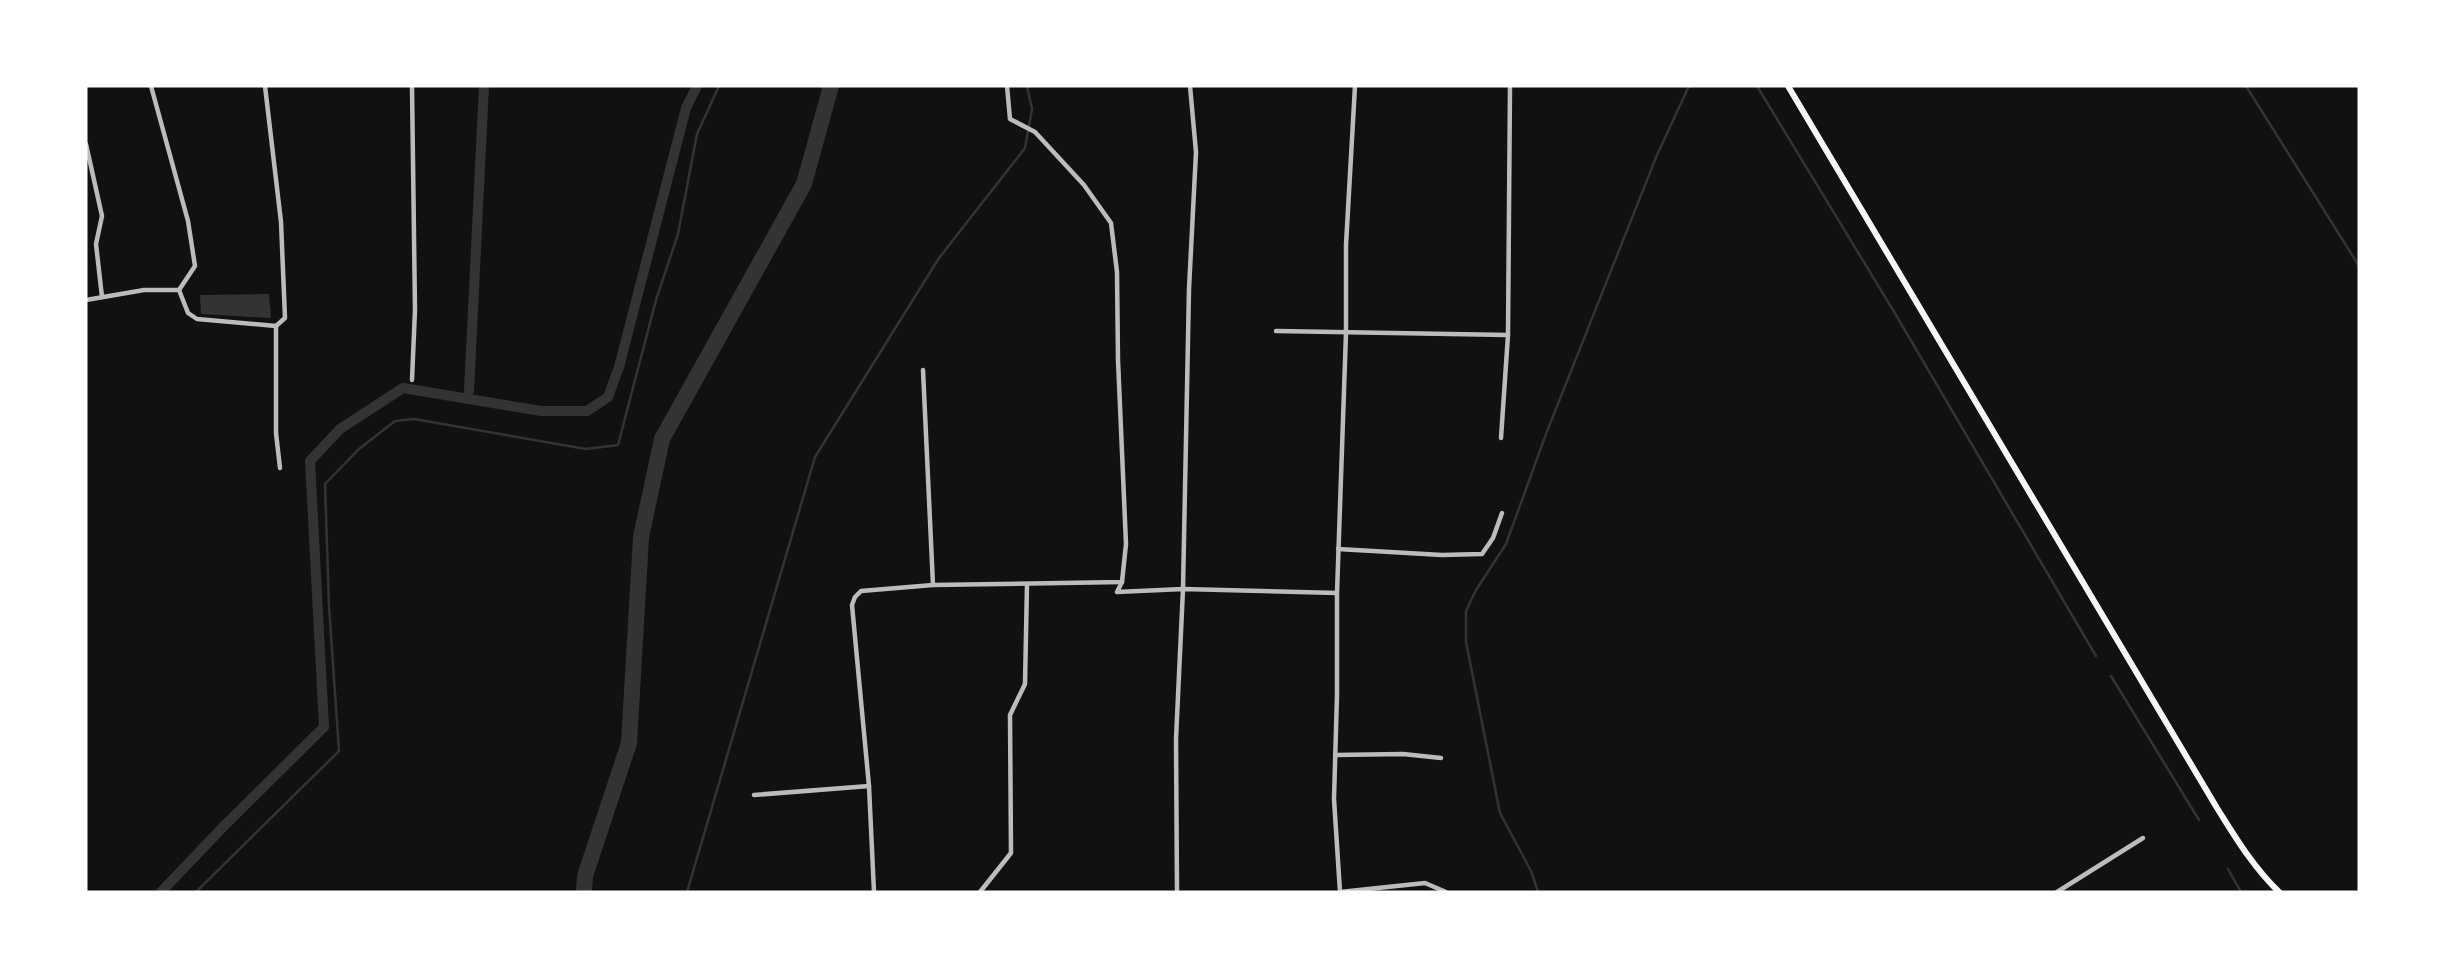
<svg xmlns="http://www.w3.org/2000/svg" width="2445" height="978" font-family="'Playfair Display',serif">
<style>
.water{fill:#333}
.lines{fill:none;stroke-linecap:round;stroke-linejoin:round}
.stream{stroke:#333;stroke-width:2.5}
.canal{stroke:#333;stroke-width:10}
.river{stroke:#333;stroke-width:16}
.minor{stroke:#bcbcbc;stroke-width:4.5}
.primary{stroke:#f5f5f5;stroke-width:6}
</style>
<rect width="100%" height="100%" fill="#111"/>
<!-- water -->
<path class="water" d="M269,294l2,24 -70,-4 -1,-19z"/>
<g class="lines">
<!-- stream -->
<g class="stream">
<path d="M1757,86l136,224 203,346"/>
<path d="M2246,86l113,180"/>
<path d="M2111,676l88,144"/>
<path d="M2228,869l13,23"/>
<path d="M196,892l143,-141 -10,-145 -4,-122 34,-35 36,-28 19,-2 172,30 32,-4 38,-145 22,-66 19,-100 22,-48"/>
<path d="M687,892l128,-435 124,-199 86,-110 7,-39 -5,-23"/>
<path d="M1538,892l-7,-21 -31,-58 -34,-171v-31l10,-21 30,-46 40,-110 111,-279 32,-69"/>
</g>
<!-- canal -->
<g class="canal">
<path d="M469,391l15,-305"/>
<path d="M161,892l63,-66 100,-99 -14,-266 30,-32 63,-41 138,23h46l21,-14 11,-30 67,-259 11,-22"/>
</g>
<!-- river -->
<path class="river" d="M584,892l1,-16 44,-133 12,-206 21,-98 142,-255 27,-98"/>
<!-- minor -->
<g class="minor">
<path d="M151,86l37,135 7,45 -16,24"/>
<path d="M265,86l16,136 4,96 -9,8"/>
<path d="M86,144l16,72 -6,28 6,53"/>
<path d="M86,300l58,-10h35l9,23 9,6 79,7"/>
<path d="M276,326v107l4,35"/>
<path d="M1276,331l232,4"/>
<path d="M923,370l10,215"/>
<path d="M412,380l3,-70 -3,-224"/>
<path d="M1501,438l7,-103 2,-249"/>
<path d="M1338,549l104,6 40,-1 11,-16 9,-25"/>
<path d="M1122,582l-5,10 66,-3 154,4"/>
<path d="M1335,755l68,-1 38,4"/>
<path d="M754,795l115,-9"/>
<path d="M874,892l-5,-106 -17,-181 3,-8 6,-6 72,-6 189,-3 4,-38 -8,-184 -1,-88 -6,-49 -27,-38 -49,-53 -25,-13 -3,-33"/>
<path d="M980,892l31,-39 -1,-138 15,-31 2,-99"/>
<path d="M1177,892l-1,-153 7,-150 6,-300 7,-137 -6,-66"/>
<path d="M1340,892l-6,-93 3,-104v-102l9,-260v-88l9,-159"/>
<path d="M1340,892l85,-9 21,9"/>
<path d="M2057,892l86,-54"/>
</g>
<!-- primary -->
<path class="primary" d="M1788,86l429,722c19,30 36,59 62,84"/>
</g>
<!-- border -->
<rect width="2445" height="978" fill="none" stroke="#ffffff" stroke-width="175"/>
</svg>
